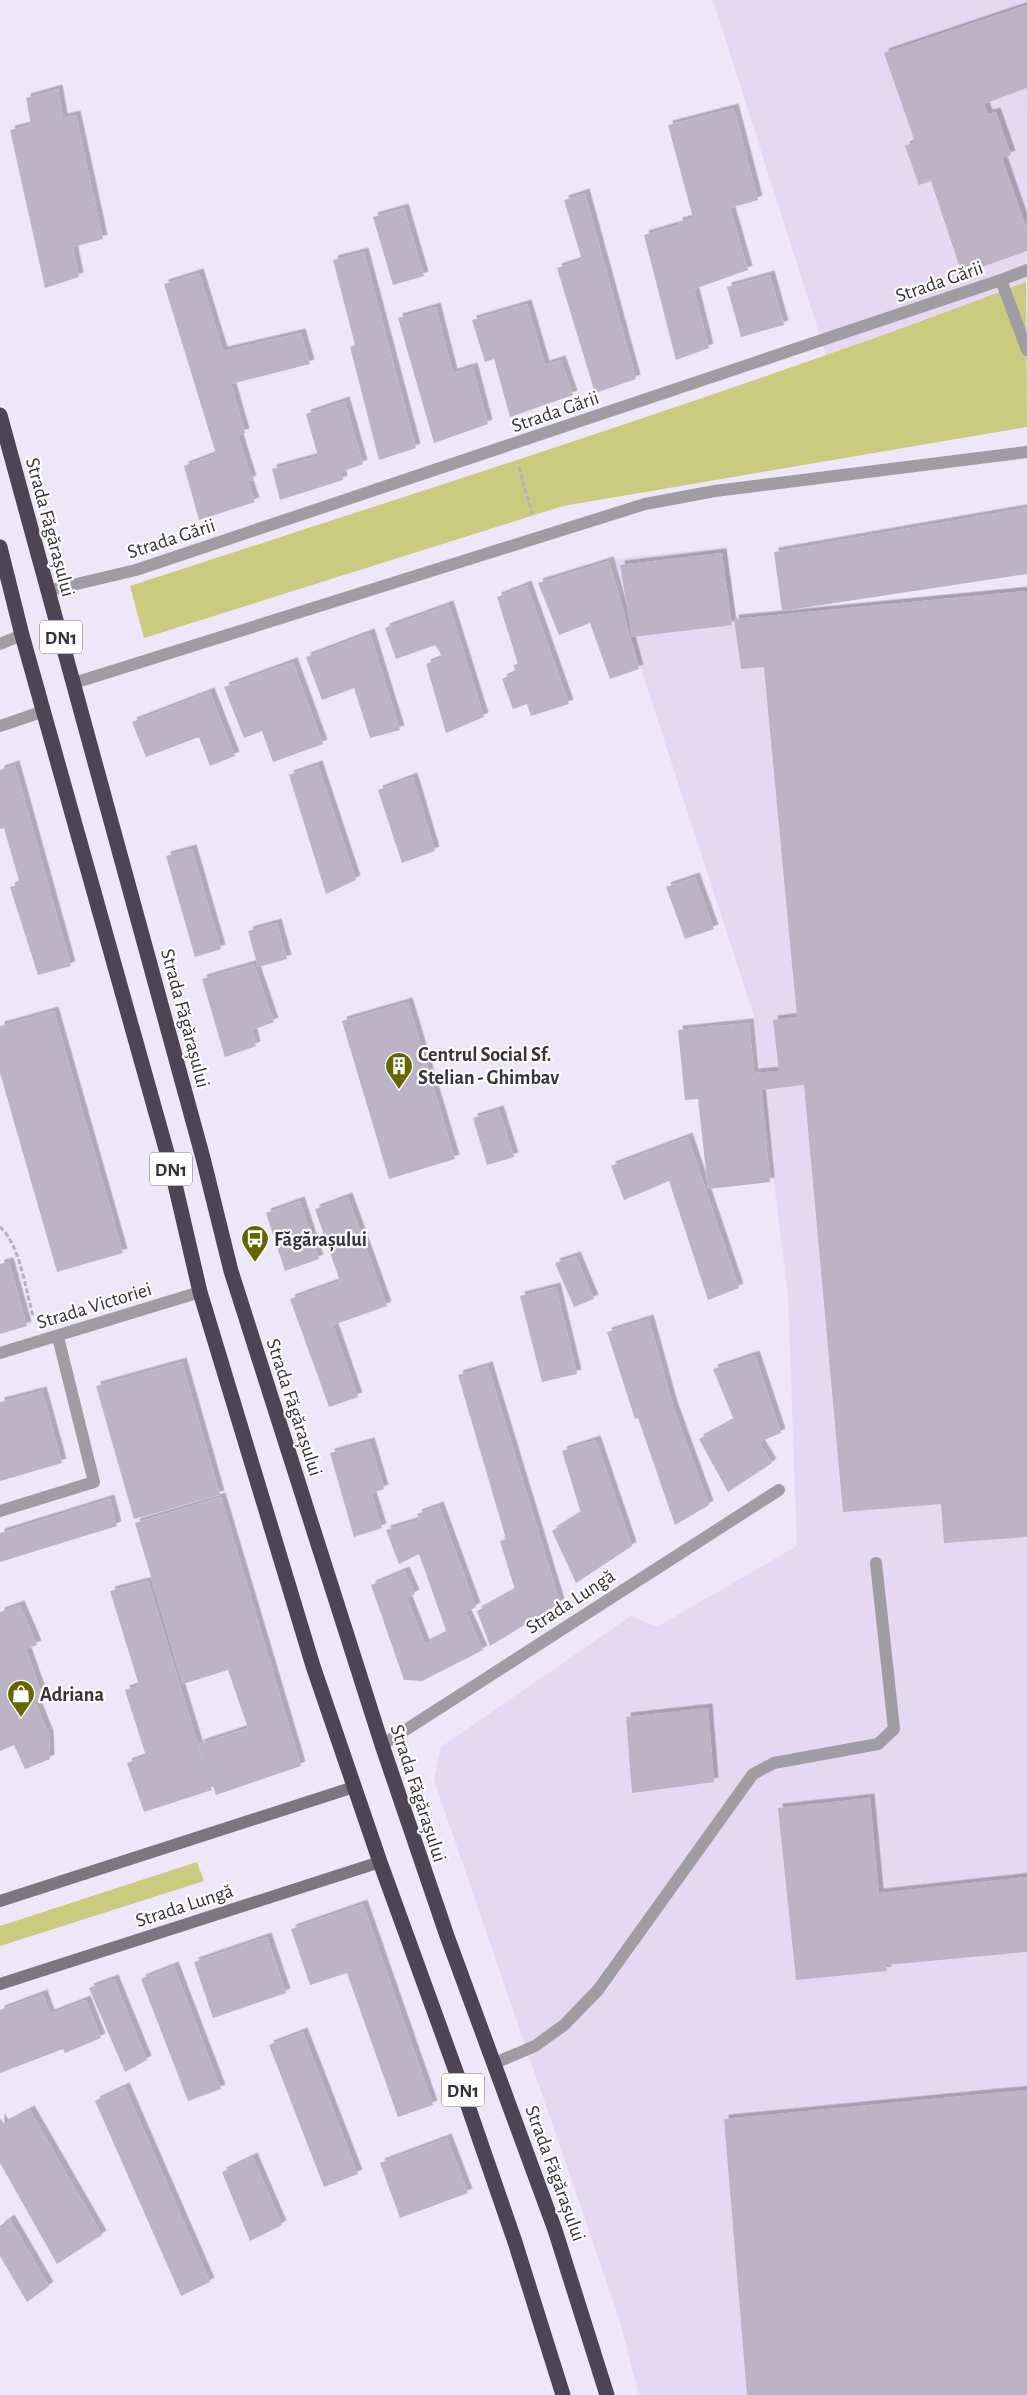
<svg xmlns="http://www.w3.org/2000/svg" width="1027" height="2395" font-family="'Alegreya Sans',sans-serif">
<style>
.built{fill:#e4d8f2}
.green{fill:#c9cb7f}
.building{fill:#bcb3c6;filter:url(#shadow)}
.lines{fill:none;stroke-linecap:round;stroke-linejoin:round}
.path{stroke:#b6b0bf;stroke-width:3;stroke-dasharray:5 2.5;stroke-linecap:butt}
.lane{stroke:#9f9ca4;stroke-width:12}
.street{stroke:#9f9ca4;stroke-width:12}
.secondary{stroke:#7b7682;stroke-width:12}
.highway{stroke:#4d4555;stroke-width:15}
.labels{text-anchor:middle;stroke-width:4.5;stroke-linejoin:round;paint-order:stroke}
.shield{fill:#fff;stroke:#727074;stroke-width:1}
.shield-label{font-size:19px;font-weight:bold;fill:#353239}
.street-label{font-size:20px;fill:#353239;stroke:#fff}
.poi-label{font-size:20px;font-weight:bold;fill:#353239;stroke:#fff;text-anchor:start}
</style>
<defs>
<filter id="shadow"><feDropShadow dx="4.5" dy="-4.5" stdDeviation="0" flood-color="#0004"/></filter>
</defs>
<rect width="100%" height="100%" fill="#eee6f9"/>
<!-- built -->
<g class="built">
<path d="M713,0h314l-1,282 -200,73z"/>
<path d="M726,547l10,70 291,-31v1809h-388l-20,-77 -185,-538 7,-33 190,-131 26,11 140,-81 -9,-251 -35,-282 -121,-372 -18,-82z"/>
</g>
<!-- green -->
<g class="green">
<path d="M1026,282l1,145 -464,79 -419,132 -14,-52c300,-98 601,-192 896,-304z"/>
<path d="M197,1862l7,19 -204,65v-20z"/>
</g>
<!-- building -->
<g class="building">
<path d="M1027,5v83l-43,16 4,10 8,-2 15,43 -9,3 25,72v21l-65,23 -31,-93 -12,4 -14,-39 10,-4 -31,-89z"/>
<path d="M58,89l5,29 13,-3 27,124 -30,8 6,30 -34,11 -35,-158 21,-5 -5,-27z"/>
<path d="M734,108l24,92 -28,8 18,62 -54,19 15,59 -33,12 -32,-125 34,-10v-3l15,-4 -25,-93z"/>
<path d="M585,193l51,186 -41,14 -38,-125 25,-8 -18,-60z"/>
<path d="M404,208l20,68 -31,9 -20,-68z"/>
<path d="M364,252l52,196 -37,12 -29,-113 5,-2 -22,-85z"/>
<path d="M199,273l24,78 78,-18 9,31 -79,20 14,49 -7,2 14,45 -4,1 7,21 -56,18 -15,-54 32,-12 -52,-170z"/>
<path d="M770,275l14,50 -43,12 -14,-50z"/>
<path d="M527,304l18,61 16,-5 12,35 -63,22 -16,-58 -9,3 -13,-42z"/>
<path d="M436,307l17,66 20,-6 15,57 -54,19 -36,-125z"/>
<path d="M345,401l18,63 -22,8 2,8 -63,20 -8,-31 46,-13 -12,-42z"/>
<path d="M1027,508v66l-245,37 -8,-59z"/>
<path d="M722,553l10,72 -100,12 -12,-72z"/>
<path d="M609,561l30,108 -29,10 -20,-56 -31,12 -21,-52z"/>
<path d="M527,585l42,119 -38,12 -4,-12 -14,5 -11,-30 14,-7 -3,-7 5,-1 -21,-67z"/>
<path d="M1027,591v946l-83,6 -3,-39 -98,8 -39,-427 -43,5 9,92 -62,7 -10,-90 -13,1 -7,-70 71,-7 5,50 25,-2 -6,-51 24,-3 -33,-350 -23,2 -7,-50z"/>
<path d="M449,605l35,112 -38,16 -20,-69 17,-7 -8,-12 -39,14 -11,-31z"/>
<path d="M370,633l30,97 -30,8 -16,-50 -32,12 -16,-43z"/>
<path d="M293,662l30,82 -50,18 -11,-31 -18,7 -20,-51z"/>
<path d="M210,692l25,64 -25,10 -11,-29 -53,20 -14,-35z"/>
<path d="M15,765l56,201 -33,9 -28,-88 10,-3 -16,-56 -4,1v-59z"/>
<path d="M318,765l38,115 -30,14 -37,-119z"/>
<path d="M413,777l22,74 -33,12 -24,-73z"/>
<path d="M192,849l29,100 -26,8 -29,-101z"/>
<path d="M695,877l19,52 -29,10 -19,-52z"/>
<path d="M277,923l10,36 -29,8 -10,-36z"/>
<path d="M254,964l20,58 -22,8 4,16 -31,11 -23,-78z"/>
<path d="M408,1002l47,157 -66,20 -47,-158z"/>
<path d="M54,1011l69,242 -66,19 -57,-199v-47z"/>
<path d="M499,1110l15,47 -27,8 -14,-47z"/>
<path d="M688,1137l51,151 -31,12 -39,-119 -45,19 -13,-34z"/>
<path d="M348,1197l39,109 -54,19 25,72 -29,10 -39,-108 50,-18 -25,-72z"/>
<path d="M300,1201l19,58 -34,12 -19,-58z"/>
<path d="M576,1256l18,43 -20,8 -19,-44z"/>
<path d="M9,1262l18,64 -27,8v-70z"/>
<path d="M556,1287l21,87 -35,8 -22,-86z"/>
<path d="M649,1319l24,87 36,99 -34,20 -37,-107 -3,1 -28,-87z"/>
<path d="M755,1355l26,78 -22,9 13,21 -44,29 -29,-53 35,-19 -21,-51z"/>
<path d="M182,1362l38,133 -86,24 -38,-133z"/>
<path d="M488,1366l72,237 -70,43 -13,-35 38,-21 -15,-49 6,-2 -48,-164z"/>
<path d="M42,1391l20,72 -62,18v-79z"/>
<path d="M596,1440l36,106 -56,37 -24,-52 29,-18 -19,-62z"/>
<path d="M370,1442l14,47 -13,4 11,35 -28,9 -24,-84z"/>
<path d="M221,1497l80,269 -85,29 -17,-51 49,-16 -20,-58 -45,14 -48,-161z"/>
<path d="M110,1499l7,27 -117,36v-29z"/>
<path d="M439,1506l37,101 -10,5 17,38 -61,31 -18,-1 -33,-95 34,-14 10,23 -8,4 18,46 22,-11 -28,-79 -20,10 -13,-34 33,-10 -2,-6z"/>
<path d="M148,1581l64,209 -68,22 -17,-49 19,-7 -21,-66 14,-5 -29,-94z"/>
<path d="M20,1605l17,40 -11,4 17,48 -8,4 14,34 1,24 -25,10 -11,-24 -14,6v-139z"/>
<path d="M708,1708l6,74 -82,11 -6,-76z"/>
<path d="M870,1798l9,95 148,-16v75l-141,13 1,6 -91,9 -18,-172z"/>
<path d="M363,1904l70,201 -35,12 -51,-144 -37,12 -19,-56z"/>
<path d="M267,1937l19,56 -73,25 -19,-56z"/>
<path d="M174,1966l47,123 -33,12 -47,-122z"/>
<path d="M114,1979l33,81 -22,12 -36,-84z"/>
<path d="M43,1994l7,20 36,-14 15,38 -36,15 -2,-4 -63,24v-63z"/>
<path d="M303,2032l55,142 -34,13 -55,-142z"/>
<path d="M125,2087l85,195 -29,14 -86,-195z"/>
<path d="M1027,2090v305h-280l-23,-276z"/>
<path d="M30,2110l72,125 -45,29 -57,-101v-45l4,6z"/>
<path d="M447,2138l21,55 -68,25 -20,-55z"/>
<path d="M253,2157l29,68 -32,16 -28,-69z"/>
<path d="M10,2219l39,67 -22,16 -27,-46v-30z"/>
</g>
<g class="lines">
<!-- path -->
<g class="path">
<path d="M519,467l13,47"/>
<path d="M0,1227c20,17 26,65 33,89"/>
</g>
<!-- lane -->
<g class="lane">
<path d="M1001,280l26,-10"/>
<path d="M0,1511l94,-29 -36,-145"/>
<path d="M495,2063l40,-17 29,-21 34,-35 155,-216 21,-11 104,-19 16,-15 -18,-166"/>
</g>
<!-- street -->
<g class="street">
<path d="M47,591l89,-21 865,-290 26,70"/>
<path d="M0,644l22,-9"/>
<path d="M74,683l571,-179 70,-13 312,-39"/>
<path d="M0,726l44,-15"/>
<path d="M0,1353l200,-61"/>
<path d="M382,1745l397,-255"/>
</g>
<!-- secondary -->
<g class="secondary">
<path d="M0,1901l354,-114"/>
<path d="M0,1984l380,-122"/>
</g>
<!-- highway -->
<g class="highway">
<path d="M0,415l203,743 28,113 151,474 65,191 108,294 52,165"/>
<path d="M0,547l22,88 149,532 29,125 113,374 67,196 78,215 57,165 48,153"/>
</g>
</g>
<!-- icons -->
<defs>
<symbol id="building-pin" viewBox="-11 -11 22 30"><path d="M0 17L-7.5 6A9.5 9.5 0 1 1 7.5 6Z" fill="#666500" stroke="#fff"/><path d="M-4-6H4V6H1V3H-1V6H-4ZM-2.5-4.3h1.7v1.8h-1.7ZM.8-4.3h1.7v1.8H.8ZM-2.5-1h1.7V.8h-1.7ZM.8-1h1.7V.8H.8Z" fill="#fff"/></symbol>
<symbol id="bus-pin" viewBox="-11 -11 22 30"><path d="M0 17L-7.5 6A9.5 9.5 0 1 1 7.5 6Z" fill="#666500" stroke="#fff"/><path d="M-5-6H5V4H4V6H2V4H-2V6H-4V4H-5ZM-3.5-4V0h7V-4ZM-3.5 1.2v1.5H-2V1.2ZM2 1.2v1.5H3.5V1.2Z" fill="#fff"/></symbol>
<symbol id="shop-pin" viewBox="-11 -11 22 30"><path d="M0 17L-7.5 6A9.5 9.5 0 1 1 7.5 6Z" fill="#666500" stroke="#fff"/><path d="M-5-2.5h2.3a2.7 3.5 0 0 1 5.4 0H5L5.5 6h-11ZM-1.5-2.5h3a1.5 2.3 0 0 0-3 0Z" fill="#fff"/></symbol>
</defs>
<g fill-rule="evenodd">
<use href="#building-pin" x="383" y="1050" width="32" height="43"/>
<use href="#bus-pin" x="239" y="1223" width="32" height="43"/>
<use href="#shop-pin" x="5" y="1678" width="32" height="43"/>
</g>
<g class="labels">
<!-- shield labels -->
<g class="shield">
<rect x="40" y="620.5" width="42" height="33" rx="4"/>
<rect x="150" y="1152.5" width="42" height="33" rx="4"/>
<rect x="442" y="2073.5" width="42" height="33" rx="4"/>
</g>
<g class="shield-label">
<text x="61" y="644">DN1</text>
<text x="171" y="1176">DN1</text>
<text x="463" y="2097">DN1</text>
</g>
<!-- street labels -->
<g class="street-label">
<text transform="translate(939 281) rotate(-19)" y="7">Strada Gării</text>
<text transform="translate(555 411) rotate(-19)" y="7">Strada Gării</text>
<text transform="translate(51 527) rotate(75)" y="7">Strada Făgărașului</text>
<text transform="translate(171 538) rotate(-18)" y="7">Strada Gării</text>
<text transform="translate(186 1018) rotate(75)" y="7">Strada Făgărașului</text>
<text transform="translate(94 1305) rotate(-17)" y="7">Strada Victoriei</text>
<text transform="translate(295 1407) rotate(72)" y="7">Strada Făgărașului</text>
<text transform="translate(570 1601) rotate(-33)" y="7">Strada Lungă</text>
<text transform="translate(419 1793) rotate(72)" y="7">Strada Făgărașului</text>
<text transform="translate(184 1905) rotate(-18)" y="7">Strada Lungă</text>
<text transform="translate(556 2173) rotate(70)" y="7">Strada Făgărașului</text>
</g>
<!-- poi labels -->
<g class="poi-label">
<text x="418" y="1061">Centrul Social Sf.<tspan x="418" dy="23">Stelian - Ghimbav</tspan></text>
<text x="274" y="1246">Făgărașului</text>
<text x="40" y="1701">Adriana</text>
</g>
</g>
</svg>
